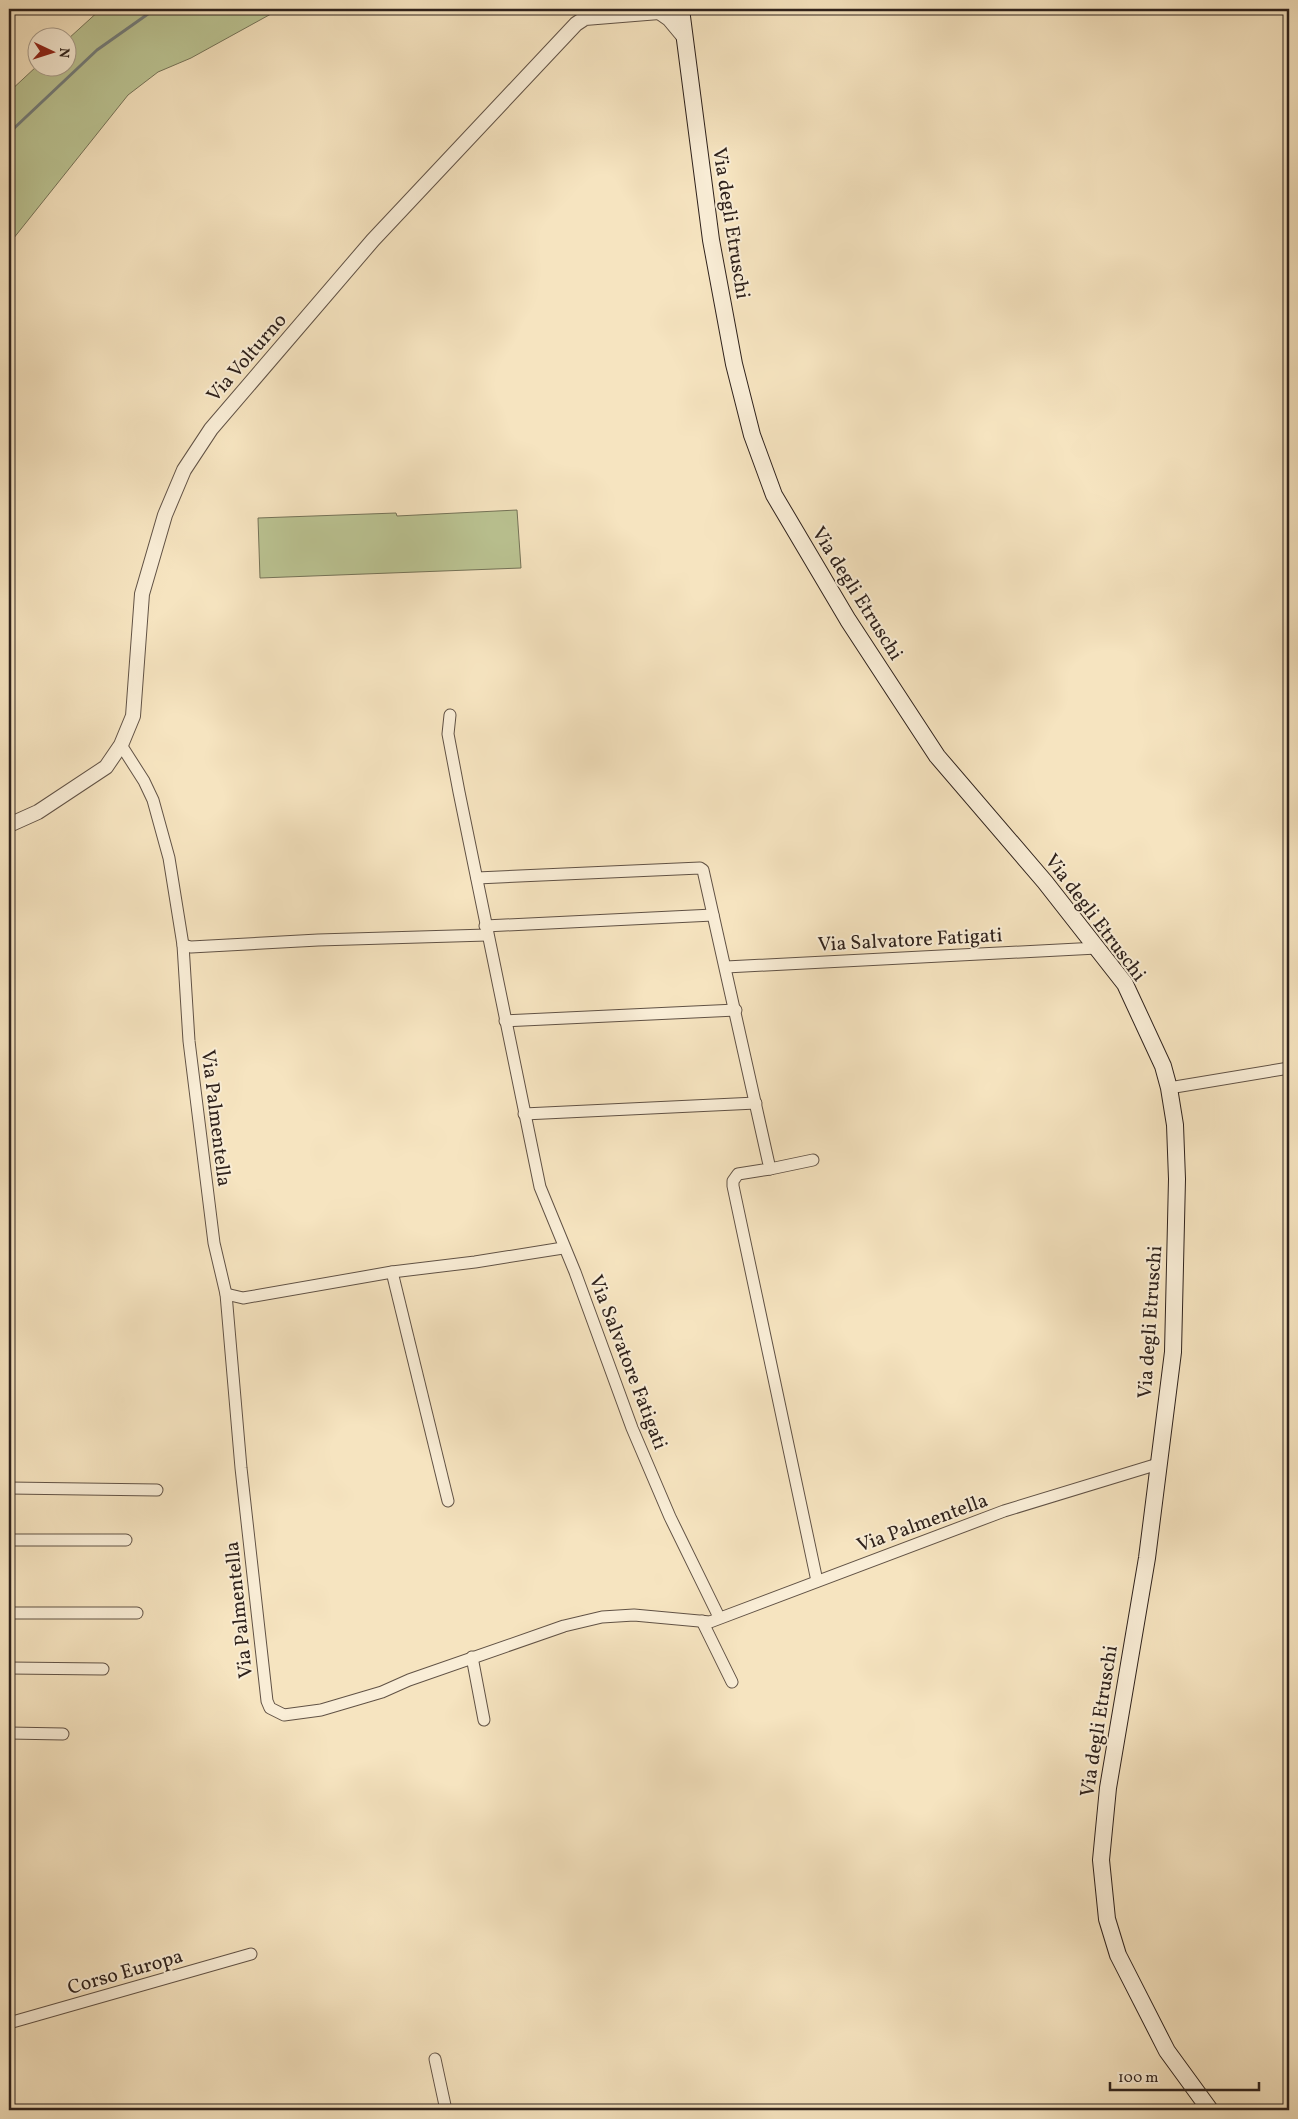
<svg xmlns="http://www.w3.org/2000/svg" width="1298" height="2119" font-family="Vollkorn,serif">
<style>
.green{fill:#bbc493;stroke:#757358}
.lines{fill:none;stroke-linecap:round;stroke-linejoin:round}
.stream{stroke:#737e7d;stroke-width:3}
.minor-casing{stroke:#615245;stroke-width:13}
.tertiary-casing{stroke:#615245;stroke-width:16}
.secondary-casing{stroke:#2f221c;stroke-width:18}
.minor{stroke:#f9edd6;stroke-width:11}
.tertiary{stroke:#f9edd6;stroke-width:14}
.secondary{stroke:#f9edd6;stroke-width:16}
.labels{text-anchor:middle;stroke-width:4;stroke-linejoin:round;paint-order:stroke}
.street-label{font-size:20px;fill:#2f221c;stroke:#f9edd6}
</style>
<rect width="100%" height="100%" fill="#f6e4c0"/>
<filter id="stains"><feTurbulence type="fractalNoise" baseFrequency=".004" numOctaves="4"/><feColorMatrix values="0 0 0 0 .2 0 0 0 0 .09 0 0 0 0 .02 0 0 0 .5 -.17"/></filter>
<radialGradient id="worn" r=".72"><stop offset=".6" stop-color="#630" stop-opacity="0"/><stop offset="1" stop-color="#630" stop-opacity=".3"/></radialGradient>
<!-- green -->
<g class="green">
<path d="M101,9h179l-89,49 -33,14 -30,23 -119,149v-152l28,-26 31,2v-29z"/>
<path d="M517,510l4,58 -261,10 -2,-60 138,-5 1,3z"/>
</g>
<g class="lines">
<!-- stream -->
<path class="stream" d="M9,133l88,-83 58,-41"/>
<defs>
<g id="minor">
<path d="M450,715l-2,19 11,58 81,395 35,85 57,156 38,89 49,100"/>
<path d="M121,745l23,36 9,19 16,58 14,87 6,96 25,202 12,51 15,174 26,233 3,7 14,7 37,-5 61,-18 27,-12 155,-54 38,-9 32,-2 76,7 294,-111 154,-47"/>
<path d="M477,878l223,-10 3,2 67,299 -32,5 -5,7v5l84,395"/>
<path d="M485,926l228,-11"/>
<path d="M183,945l8,2 127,-7 169,-5"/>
<path d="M726,967l371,-19"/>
<path d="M505,1021l231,-11"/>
<path d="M1169,1088l120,-20"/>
<path d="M524,1114l232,-11"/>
<path d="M770,1169l43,-9"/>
<path d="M392,1272l56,229"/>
<path d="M226,1294l17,4 149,-26 83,-10 88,-14"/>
<path d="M9,1488l148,2"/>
<path d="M9,1540h117"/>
<path d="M9,1613h128"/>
<path d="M702,1621l30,61"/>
<path d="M472,1657l12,63"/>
<path d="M9,1668l94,1"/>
<path d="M9,1733l54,1"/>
<path d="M9,2023l242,-69"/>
<path d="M435,2059l11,51"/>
</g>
<g id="tertiary">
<path d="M659,12l10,7 15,18"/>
<path d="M9,825l29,-13 68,-45 15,-22 12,-29 9,-122 23,-79 19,-45 27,-41 162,-189 203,-216 9,-6 74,-6 6,-3"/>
</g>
<path id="secondary" d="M681,9l30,231 23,124 18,71 22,60 74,125 89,136 108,126 80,102 38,82 6,22 6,37 2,54 -4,173 -26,206 -39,230 -7,72 6,59 11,36 49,96 43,59"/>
</defs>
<!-- minor casing -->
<use href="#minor" class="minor-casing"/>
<!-- tertiary casing -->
<use href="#tertiary" class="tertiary-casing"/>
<!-- secondary casing -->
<use href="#secondary" class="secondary-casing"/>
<!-- minor -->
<use href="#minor" class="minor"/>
<!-- tertiary -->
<use href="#tertiary" class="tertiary"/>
<!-- secondary -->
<use href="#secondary" class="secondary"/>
</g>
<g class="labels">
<!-- street labels -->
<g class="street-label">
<text transform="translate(732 223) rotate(81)" y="7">Via degli Etruschi</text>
<text transform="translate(246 357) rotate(-49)" y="7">Via Volturno</text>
<text transform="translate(858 593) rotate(58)" y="7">Via degli Etruschi</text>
<text transform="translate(1096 917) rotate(53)" y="7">Via degli Etruschi</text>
<text transform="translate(910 939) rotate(-3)" y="7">Via Salvatore Fatigati</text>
<text transform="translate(217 1118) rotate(83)" y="7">Via Palmentella</text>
<text transform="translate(1149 1322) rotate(-86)" y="7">Via degli Etruschi</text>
<text transform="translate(629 1362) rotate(69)" y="7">Via Salvatore Fatigati</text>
<text transform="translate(922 1522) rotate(-20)" y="7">Via Palmentella</text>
<text transform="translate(238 1610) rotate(-96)" y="7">Via Palmentella</text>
<text transform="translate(1098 1721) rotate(-81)" y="7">Via degli Etruschi</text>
<text transform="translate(125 1971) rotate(-16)" y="7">Corso Europa</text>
</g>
</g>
<!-- margin -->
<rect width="1298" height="2119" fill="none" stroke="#f6e4c0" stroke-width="30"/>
<rect x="10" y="10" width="1278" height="2099" fill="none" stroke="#2f221c" stroke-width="2.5"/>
<rect x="15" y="15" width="1268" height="2089" fill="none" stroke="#2f221c"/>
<!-- north arrow -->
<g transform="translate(52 52) rotate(94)"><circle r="24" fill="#f9edd6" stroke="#a89c8c"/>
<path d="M0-4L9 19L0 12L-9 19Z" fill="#8f2418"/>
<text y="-8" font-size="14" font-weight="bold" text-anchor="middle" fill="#2f221c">N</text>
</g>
<!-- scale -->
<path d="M1110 2082v8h149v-8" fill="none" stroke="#2f221c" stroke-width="2.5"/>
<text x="1118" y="2082" font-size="15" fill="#2f221c" stroke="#f9edd6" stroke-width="4" paint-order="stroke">100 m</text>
<rect width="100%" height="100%" filter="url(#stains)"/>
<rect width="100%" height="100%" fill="url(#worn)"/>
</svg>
